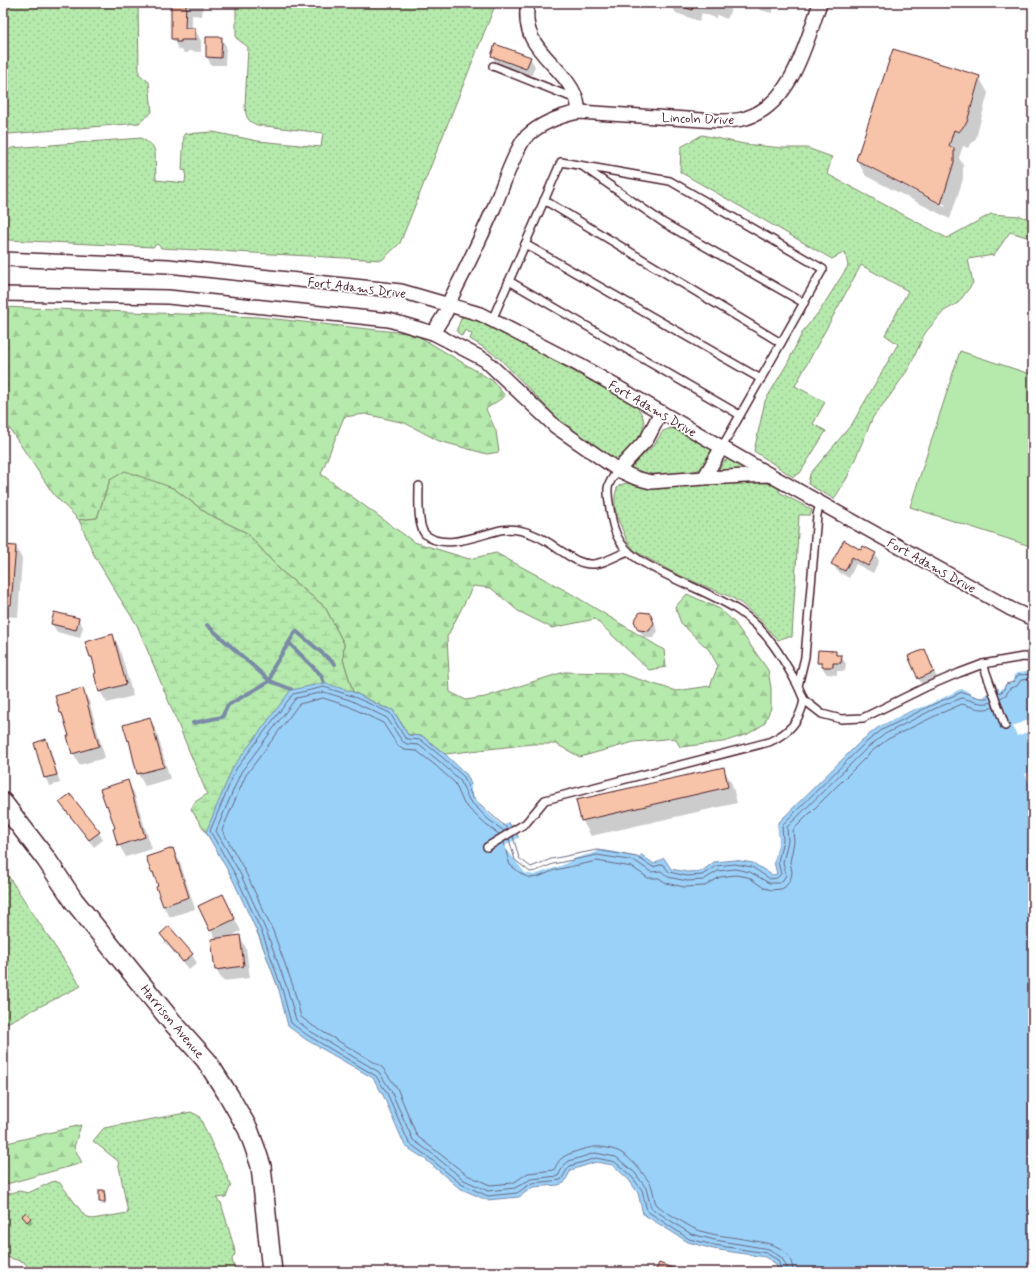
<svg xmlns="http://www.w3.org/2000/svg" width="1036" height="1275" font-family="Mynerve,sans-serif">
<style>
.grass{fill:url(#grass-dots);stroke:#80846c}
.forest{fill:url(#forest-firs);stroke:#80846c}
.wetland{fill:url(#wetland-marsh);stroke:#80846c}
.green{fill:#b5eaac;stroke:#80846c}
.water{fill:#9ad1f9;stroke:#7a8aa7}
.pier{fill:#fff}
.shadow{fill:#0003;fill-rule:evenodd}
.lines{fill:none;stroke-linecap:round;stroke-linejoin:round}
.shore{stroke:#6a667d;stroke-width:1}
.stream{stroke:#7a8aa7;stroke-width:4}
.building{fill:#f8c4a9;stroke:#4a1f2b}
.service-casing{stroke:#4a1f2b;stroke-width:10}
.minor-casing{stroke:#4a1f2b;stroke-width:16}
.secondary-casing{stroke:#4a1f2b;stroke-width:22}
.service{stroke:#fff;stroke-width:7}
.minor{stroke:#fff;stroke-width:13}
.secondary{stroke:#fff;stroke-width:19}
.labels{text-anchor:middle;stroke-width:3.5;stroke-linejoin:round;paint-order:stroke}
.street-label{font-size:13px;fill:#4a1f2b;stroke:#fff}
</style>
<defs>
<pattern id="grass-dots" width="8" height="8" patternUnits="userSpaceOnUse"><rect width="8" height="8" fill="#b5eaac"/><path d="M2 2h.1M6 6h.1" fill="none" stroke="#9dc894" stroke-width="1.8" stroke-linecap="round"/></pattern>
<pattern id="forest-firs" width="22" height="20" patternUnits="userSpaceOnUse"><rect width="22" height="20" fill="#b5eaac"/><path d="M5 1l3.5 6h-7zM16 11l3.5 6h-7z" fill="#9dc894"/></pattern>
<pattern id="wetland-marsh" width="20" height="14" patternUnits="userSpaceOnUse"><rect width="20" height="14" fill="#b5eaac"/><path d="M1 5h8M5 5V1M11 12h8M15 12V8" fill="none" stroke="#9dc894"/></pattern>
</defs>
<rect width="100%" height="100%" fill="#fff"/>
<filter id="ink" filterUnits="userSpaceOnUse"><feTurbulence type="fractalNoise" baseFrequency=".025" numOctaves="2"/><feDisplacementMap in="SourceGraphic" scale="8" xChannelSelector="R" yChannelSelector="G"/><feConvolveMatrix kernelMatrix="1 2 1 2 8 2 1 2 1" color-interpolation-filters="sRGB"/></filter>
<g filter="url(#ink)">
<!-- grass -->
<g class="grass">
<path d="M3,3h135l1,71 10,8 3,30 -13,11 -130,11 -6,-2z"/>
<path d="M236,3h260l-96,240 -18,17 -221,-12 -4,-4 -4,3 -144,-7 -4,-4 -2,-83 9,-5 129,-10 11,7 3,6 1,29 29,3 1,-12 -4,-1 2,-36 29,-2 45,9 63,6 2,-14 -66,-8c-10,-4 -11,-8 -12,-19l3,-59 -12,-9z"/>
<path d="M702,135l42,9 38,4h25l25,9 -5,17 120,64 44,-24 29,2 13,4v13l-3,5 -20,-6 -16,23 -26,4 5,24 -15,20 -14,8 -19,22 -16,35 -20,29 -16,20 -26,61 -13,21 -26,-15 2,-10 42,-50 46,-80 -13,-9 23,-44 -47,-26 -66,121 30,16 -12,22 13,7 -26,42 -7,4 -39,-26 11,-50 22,-37 16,-33 16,-19 29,-46 -3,-14 -13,7 -152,-87 1,-25z"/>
<path d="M463,314h5l167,91c21,23 1,36 -15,53h-7l-44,-28 -68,-70 -10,-8 -21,-13 2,-5 -7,-4 -3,6 -5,-4v-3z"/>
<path d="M671,428l4,1 36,20 1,2 -9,16 -7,4 -42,4 -9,-1 -14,-5v-3l23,-21 9,-14z"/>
<path d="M729,459l20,12v1l-29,-2 -1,-1 5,-8z"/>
<path d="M729,482c19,0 33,-3 51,6l-1,4 33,18 -2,5h-11l-7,122h-6l-8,3 -20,-22 -16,-14 -11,-7 -55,-23 -36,-20 -6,-4 -7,-9 -9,-22 -3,-11v-13l2,-7 3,-3 6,-2 24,6z"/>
<path d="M3,868l78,118 -78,39z"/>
<path d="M191,1112l8,4 32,69 -5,12 -10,1 5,5 13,44 1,7 -3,5 3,13h-203l-8,-10 -21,-6v-61l16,-4 9,2 26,-12 6,2 24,32 8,4 36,-6 -10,-52 -25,-20 11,-13z"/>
</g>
<!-- forest -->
<g class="forest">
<path d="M3,307l254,10 158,17 78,47 12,15 -19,13 10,22 3,21 -12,2 -48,-13 -34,-18 -40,-9 -21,3 -23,57 93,68 55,17 27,-6 74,40 94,57 2,17 -17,3 -54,-51 -43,9 -34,-17 -27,-23 -18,-2 -26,51 3,55 16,8 19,-3 79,-25 55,1 57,18 34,-5 8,-20 -9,-16 -28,-27 -6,-16 12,-13 33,15 14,13 34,48 3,18v20l-7,16 -16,10 -25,8 -43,5 -5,-9 -41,4 -54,15 -24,-13h-24l-87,10 -23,-18 -14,-1 -15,-25 -10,-3 -30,-15 -10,-33 1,-15 -19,-37 -45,-37 -33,-37 -39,-19 -35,-26 -63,-8 -13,38 -18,2 -25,-25 -51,-76z"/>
<path d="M81,1125l-7,22 8,16 -79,22v-41z"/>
</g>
<!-- wetland -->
<path class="wetland" d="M125,471l48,17 35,26 39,19 33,37 45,37 19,37 -1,15 10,33 30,15 10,3 15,25 14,1 23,18 -27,23 -139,213c-14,-38 -28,-77 -47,-113 -12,-23 -27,-46 -41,-68l4,-7 12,-8 -70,-169 -18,-28 -25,-42 -15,-35 18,-2 13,-38z"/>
<!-- green -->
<path class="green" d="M960,351l73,24v172l-123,-40z"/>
<!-- water -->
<path class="water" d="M1015,671h18v601h-254l-4,-9 -10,-6 -52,-8 -25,-7 -45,-28 -5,-21 -9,-13 -16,-15 -17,-3 -25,8 -7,13 -6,2 -25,2 -14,10 -32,3 -28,-12 -34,-29 -20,-13 -22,-51 -10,-17 -68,-39 -17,-13 -9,-36 -20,-54 -27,-58 -26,-46 27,-65 58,-77 33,-7 29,9 30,15 10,3 15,25 14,1 23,18 22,21 8,19 20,19 15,11 8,12 4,20 10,7 65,-17 42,7 15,11 10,-6 7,11 16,3 15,-1 12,-9 21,-2 18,3 19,12 5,-1 -3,-12 5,-22 -2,-16 84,-83 19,-15 53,-26 30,-12 22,7c13,-6 23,-11 30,-24z"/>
<!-- pier -->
<g class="pier">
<path d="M1030,668l3,1v5l-6,-2 -10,1 -3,2 -1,5v3l-7,1 -6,7 -2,-4 3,-9 8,-1 5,-7z"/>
<path d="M962,686l16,6h8v2l-4,4h-4l-15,-9 -4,1 -33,16 -14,4 -32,16 -4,1 56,-29z"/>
<path d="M1033,718v12l-16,6 -4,-10z"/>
<path d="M1033,771v11l-4,1 -4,-9z"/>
<path d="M471,785h2l4,8 19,19 14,9 -7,5 -12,-10 -16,-16 -4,-9z"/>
<path d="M777,822l2,18 -5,22 -1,-3 4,-19 -2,-16z"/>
<path d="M520,837l4,17 8,7 18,-8 47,-9 42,7 3,2 -4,5 -21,-6 -16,-2 -7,3 -18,5 -13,7 -29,10 -9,-2 -21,-27z"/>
</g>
<!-- shadow -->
<g class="shadow">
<path d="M172,3h29l2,3 -1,10 -10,-1v14h3l6,12v11l-13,-1v2h-4l-2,-3h-3l-7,-12z"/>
<path d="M670,3h57l4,6 -4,10 -10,-4 -1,3 -14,-5 -3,8 -23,-8z"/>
<path d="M757,3h17l-2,10 -12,-3z"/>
<path d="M207,38h14l5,8 -1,19h-14l-4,-8z"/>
<path d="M492,56l38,2 5,8 -4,11 -35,-13z"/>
<path d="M979,77l9,16 -12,45 -8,10 -5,-2 -4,12 4,7v14l-13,40 -84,-43 -9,-16zM868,165l78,40 -1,2 -77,-40z"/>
<path d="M3,546l13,1 6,12 -4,58 -15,-1z"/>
<path d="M861,551l14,2 4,8 -6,12 -17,-9 -7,14 -12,-7 -4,-8z"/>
<path d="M650,614l8,17 -5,7h-9l-5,-8z"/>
<path d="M78,619l5,8 -3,11 -23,-6 -5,-8z"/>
<path d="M112,635l7,12 14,49 -26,7 -7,-12 -6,-28 -3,-6z"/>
<path d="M924,650l14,30 -15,6 -4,-7z"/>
<path d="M835,652l3,4h3l5,8 -1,7h-8v4l-10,-1 -9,-12z"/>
<path d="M82,690l7,11 16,57 -26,7 -6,-12 -3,-16 -5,-17 -4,-7z"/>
<path d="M150,719l6,11 14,49 -25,7 -7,-12 -6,-28 -4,-6z"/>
<path d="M45,741l5,7 10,35 -10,3 -5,-8 -10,-34z"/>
<path d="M723,768l9,16 5,19 -146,33 -9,-16z"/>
<path d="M127,781l7,12 18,56 -26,8 -7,-12 -3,-16 -5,-17 -5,-7z"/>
<path d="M60,802l39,31 4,7 -9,7 -29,-37z"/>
<path d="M173,850l7,12 15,47 -25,8 -7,-11 -4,-19 -7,-15z"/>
<path d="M199,907h30l12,24 -12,6 11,-1 6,12 4,30 -27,3 -7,-11v-31z"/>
<path d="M169,927l23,28 5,8 -8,7 -24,-28 -4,-8z"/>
<path d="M104,1191l2,3v11h-4l-2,-4z"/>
<path d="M23,1217l7,1 3,4 -4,3z"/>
</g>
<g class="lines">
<!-- shore -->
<g class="shore">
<path d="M998,693l5,-2 3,-7 7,-2 5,-7 15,-1"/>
<path d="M1000,698l6,-3 4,-7 7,-2 4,-6 12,-1"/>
<path d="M508,829l-15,-13 -21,-19 -8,-20 -22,-20 -21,-17 -13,-1 -3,-1 -15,-25 -38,-17 -28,-9 -31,7 -57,75 -26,62 26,45 27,59 19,54 9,34 16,12 69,41 11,17 22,50 18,13 34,28 27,12 29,-3 15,-10 29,-3 7,-12 2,-2 26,-8 19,4 17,15 10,13 5,21 42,28 25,6 52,8 12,7 4,12"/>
<path d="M504,831l-15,-11 -20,-20 -9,-20 -21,-19 -20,-16 -12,-1 -5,-3 -15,-23 -37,-18 -26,-8 -28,6 -55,74 -25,59 24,42 27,60 20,55 9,32 14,11 69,41 12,19 22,49 17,12 34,28 24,11 27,-3 16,-9 27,-3 6,-11 5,-4 26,-8 21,4 19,16 11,15 5,20 40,26 24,6 54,9 13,9 5,10v4"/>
<path d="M499,834l-13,-9 -22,-21 -9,-21 -20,-18 -18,-14 -13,-1 -6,-4 -15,-23 -35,-17 -25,-8 -24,6 -53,71 -24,55 23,41 28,60 20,55 8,31 12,9 69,41 15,21 20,48 50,39 23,10 23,-2 15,-10 26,-3c2,-4 4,-9 8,-12 6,-5 24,-10 32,-11 7,-1 20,2 26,5 12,7 22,20 30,31 4,6 3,17 7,22 4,4 30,20 36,23 15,7 34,8 50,11 22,4 49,4 50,33"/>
<path d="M513,836l6,22 12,9 20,-8 46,-9 40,7 16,10 10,-3 6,8 18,4 15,-1 14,-9 19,-2 17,3 18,12 7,-1 4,-4 -3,-12 5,-22 -1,-15 82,-81 18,-14 52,-26 28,-12c9,2 18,9 28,5"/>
<path d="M509,839l6,21 15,12 6,-1 17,-7 44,-9 38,6 16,11 10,-1 7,6 19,4 16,-1 15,-9 17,-2 15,3 19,11h10l4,-3 3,-5 -3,-13 5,-21 -1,-14 80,-79 18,-14 51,-26 26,-10c10,2 19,8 30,4"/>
<path d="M504,842l4,17 2,6 13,10 7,3 8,-1 17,-7 42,-9 35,6 16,11h11l7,5 18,4 21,-1 15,-9 15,-2 13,2 16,11 8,2 9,-1 4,-2 3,-4 3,-5 1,-6 -2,-10 4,-20 -1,-12 78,-78 17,-13 51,-25 23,-10c11,3 20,8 32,3"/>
</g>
<!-- stream -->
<g class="stream">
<path d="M207,625l63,56 21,8"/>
<path d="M289,643l32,32 3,8"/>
<path d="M193,723l29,-6 6,-12 42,-24 3,-13 23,-37 39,33"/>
</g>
</g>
<!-- building -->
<g class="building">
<path d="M171,3h25v1h-10l-1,24h10v12h-14v2h-5v-3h-5z"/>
<path d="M673,3h22l-3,7z"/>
<path d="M700,3h22l-2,4 -10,-4 -1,3z"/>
<path d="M206,37h16l-1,21 -15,-1z"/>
<path d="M495,44l36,13 -5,12 -35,-13z"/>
<path d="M893,49l87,27 -13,46 -8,10 -5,-2 -5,16 5,2v14l-13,42 -85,-44z"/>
<path d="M844,540l17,10 2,-4 13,7 -8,13 -16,-9 -7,14 -14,-7z"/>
<path d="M3,545l13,1 -5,59h-8z"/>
<path d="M54,612l25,6 -3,12 -25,-6z"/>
<path d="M640,612l10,1 4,10 -5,8 -11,-1 -4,-9z"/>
<path d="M113,634l13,50 -27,8 -5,-18 2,-1 -4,-16h-2l-5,-15z"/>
<path d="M925,649l9,23 -16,7 -10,-23z"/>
<path d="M818,650l18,1v4h6l-1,8h-8v4h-11v-4h-5z"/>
<path d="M83,688l16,58 -27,8 -5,-18h2l-7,-23h-2l-5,-17z"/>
<path d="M150,717l14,50 -27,7 -8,-34 -1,1 -5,-16z"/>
<path d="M46,739l11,36 -13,3 -10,-35z"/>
<path d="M724,767l4,20 -147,34 -5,-21z"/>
<path d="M128,780l17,57 -27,9 -5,-17 2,-1 -8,-23 -1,1 -6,-17z"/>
<path d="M70,794l30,38 -11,8 -30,-38z"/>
<path d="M173,848l16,49 -26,9 -7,-19 2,-1 -5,-14h-2l-5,-15z"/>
<path d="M223,894l12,25 -25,12 -12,-25z"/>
<path d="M169,926l24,28 -10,8 -23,-28z"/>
<path d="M240,935l4,31 -29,4 -4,-31z"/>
<path d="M99,1190h5l1,12h-6z"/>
<path d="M26,1212l5,6 -4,4 -5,-6z"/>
<path d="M659,1263l24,9h-28z"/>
</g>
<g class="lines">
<defs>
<g id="service">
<path d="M493,66l83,33"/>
<path d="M582,166l82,57 140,80"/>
<path d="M544,200l237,143"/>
<path d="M525,244l236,135"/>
<path d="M509,281l231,134"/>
<path d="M492,320l69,-158 109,19 153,88 -101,178"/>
<path d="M618,470c-13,17 -11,19 -8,39 2,12 4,24 11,34 11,15 26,22 42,30 25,13 52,22 76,38 27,18 44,47 59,75"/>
<path d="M419,486c0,12 -2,39 6,48 16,16 50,3 68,-2 23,-8 46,3 65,17 10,6 20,15 33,15 10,1 27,-9 37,-13"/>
<path d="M820,503l-3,12 -12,142 -7,29 6,14 18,14 19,5 22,-1 63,-31 33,-14 24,-9 40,-7 10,1"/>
<path d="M983,664l22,62"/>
<path d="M487,847l39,-24 19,-23 224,-58c20,-9 31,-21 35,-42"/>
</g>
<g id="minor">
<path d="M528,3c-9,47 33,58 48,94 2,5 2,10 3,15"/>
<path d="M3,259l165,7 233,25 79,23 99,51 191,110 241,134 22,10"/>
<path d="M3,294l165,3 221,23 44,13 52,27 71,67 62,43 18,8 15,4 53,-4 66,-3"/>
<path d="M433,333l13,-21 2,-8c16,-31 31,-62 45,-94 8,-19 14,-38 23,-56 3,-6 6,-14 11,-18 15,-14 33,-20 52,-24l139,9c10,0 19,0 28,-3 46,-14 60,-75 74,-115"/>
<path d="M618,470l29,-31 14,-27"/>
<path d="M704,478l18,-31"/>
</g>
<path id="secondary" d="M3,803l43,56 28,42 98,121 34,38 23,36 19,33 7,19 6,18 11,106"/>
</defs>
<!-- service casing -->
<use href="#service" class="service-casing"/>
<!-- minor casing -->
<use href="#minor" class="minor-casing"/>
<!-- secondary casing -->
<use href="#secondary" class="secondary-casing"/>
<!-- service -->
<use href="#service" class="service"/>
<!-- minor -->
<use href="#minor" class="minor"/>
<!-- secondary -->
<use href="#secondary" class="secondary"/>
</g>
</g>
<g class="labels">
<!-- street labels -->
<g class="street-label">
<text transform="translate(698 118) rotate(2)" y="5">Lincoln Drive</text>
<text transform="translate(357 287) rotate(7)" y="5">Fort Adams Drive</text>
<text transform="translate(653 408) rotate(30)" y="5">Fort Adams Drive</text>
<text transform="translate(932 565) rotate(29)" y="5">Fort Adams Drive</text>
<text transform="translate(173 1021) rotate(50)" y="5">Harrison Avenue</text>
</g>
</g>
<!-- margin -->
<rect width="1036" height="1275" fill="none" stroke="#fff" stroke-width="16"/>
<rect x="8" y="8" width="1020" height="1259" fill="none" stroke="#4a1f2b" stroke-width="1.5" filter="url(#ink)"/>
</svg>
